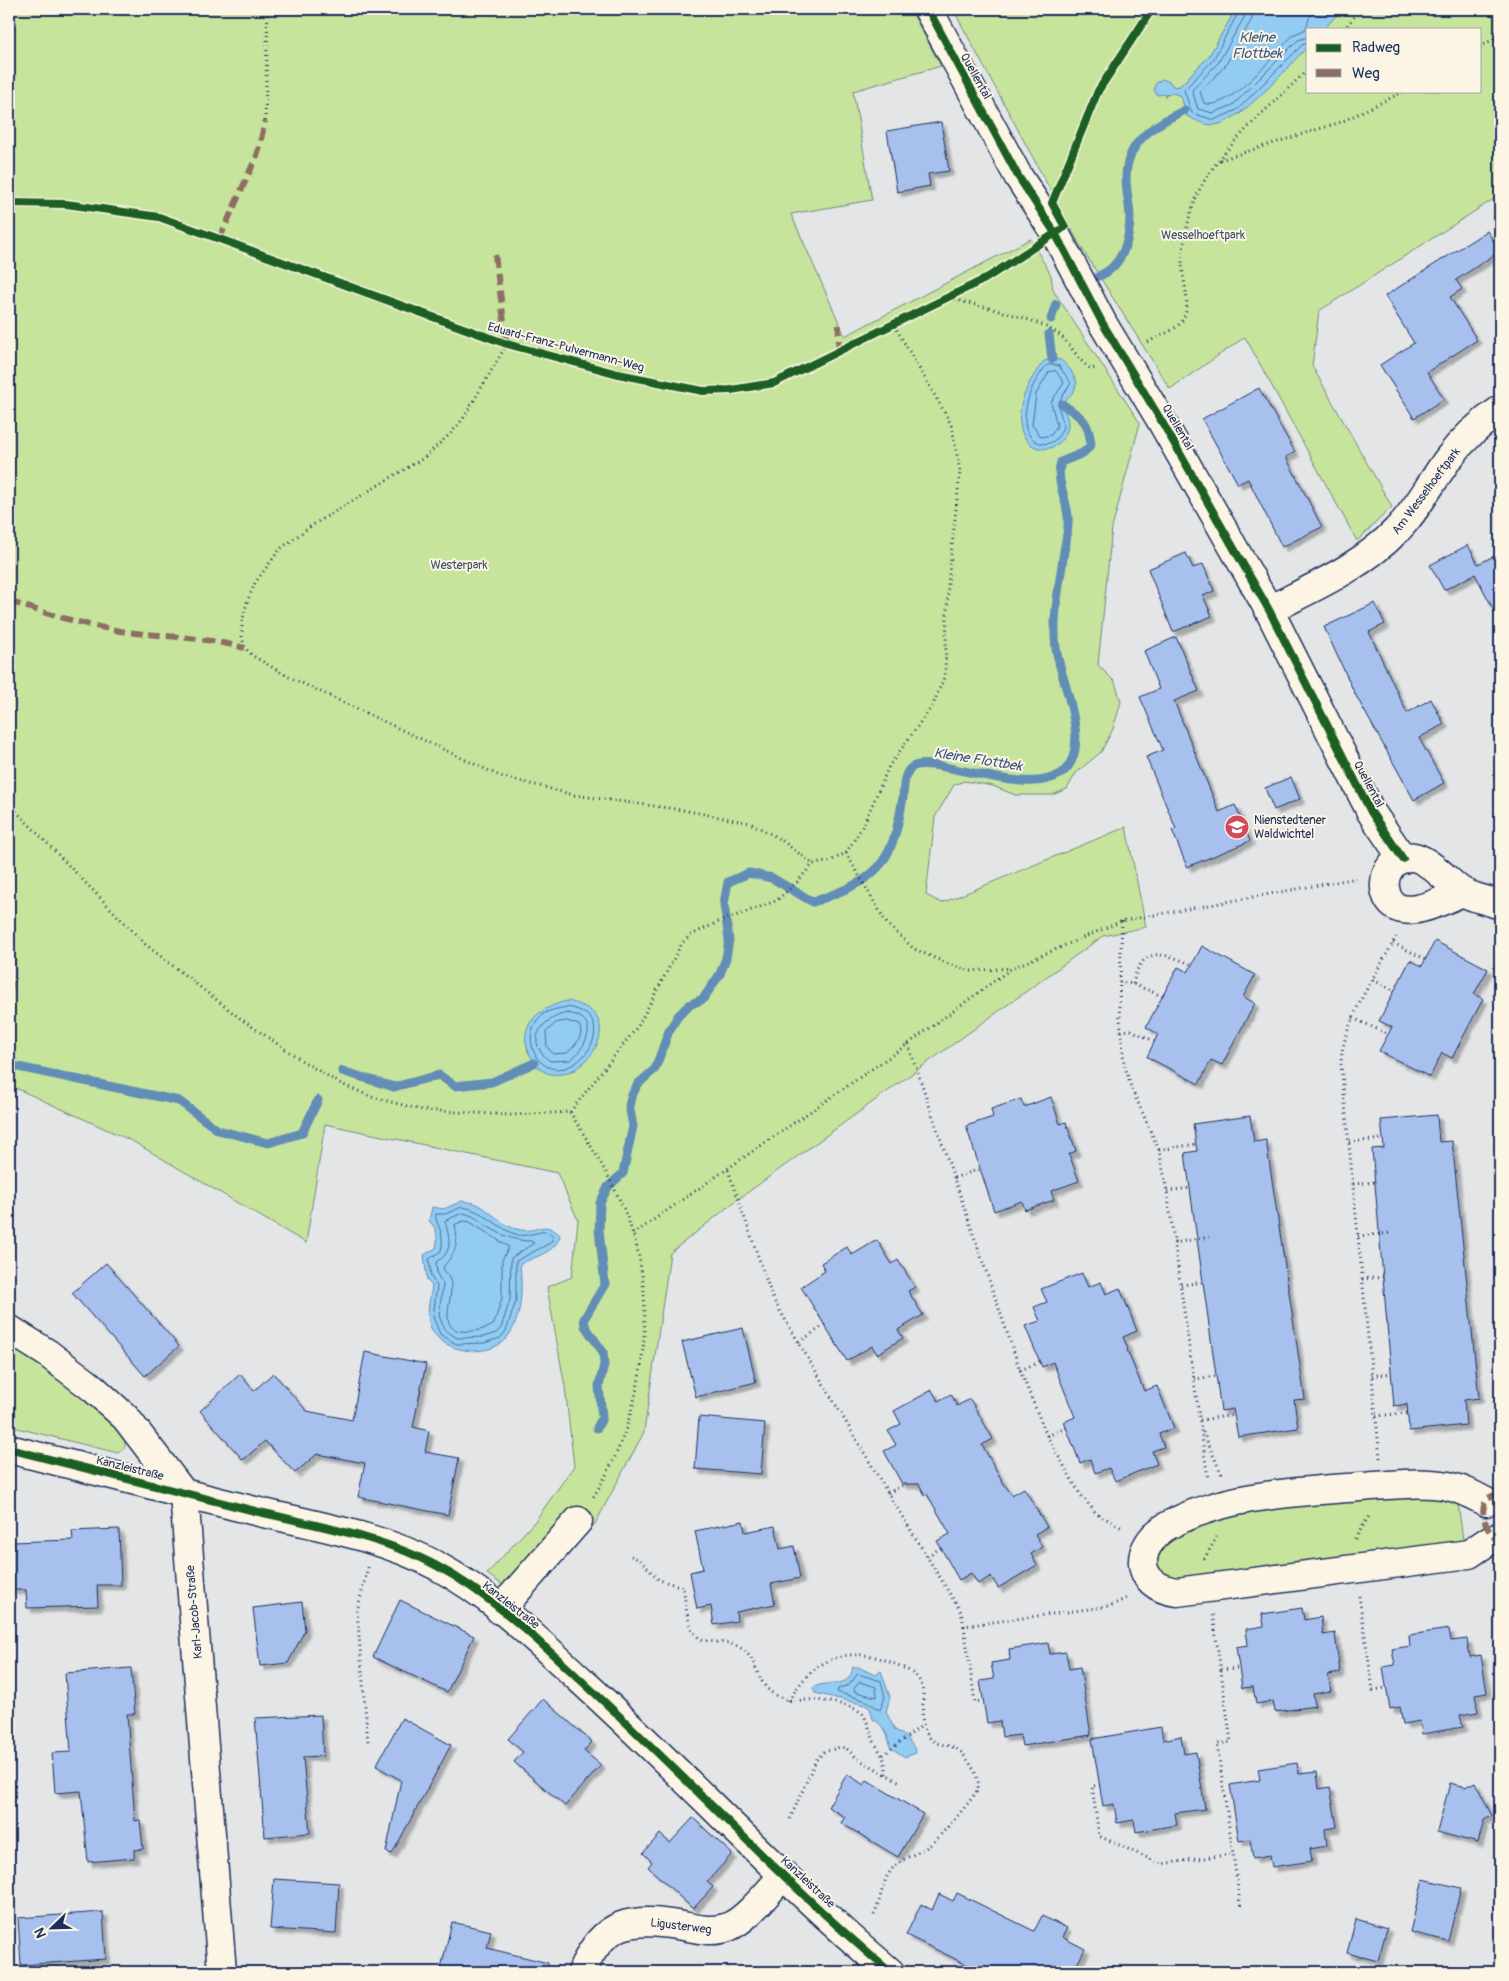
<svg xmlns="http://www.w3.org/2000/svg" width="1509" height="1981" font-family="Pangolin,sans-serif">
<style>
.green{fill:#c6e49c;stroke:#708a7d;fill-rule:evenodd}
.water{fill:#92ccf2;stroke:#628db7}
.lines{fill:none;stroke-linecap:round;stroke-linejoin:round}
.shore{stroke:#4b6e99;stroke-width:1}
.stream{stroke:#628db7;stroke-width:9}
.building{fill:#a8c0ed;stroke:#1b2f5e;filter:url(#shadow)}
.minor-casing{stroke:#1b2f5e;stroke-width:31}
.path{stroke:#1b2f5e;stroke-width:3;stroke-dasharray:1 4;stroke-linecap:butt}
.minor{stroke:#fcf5e5;stroke-width:28}
.quiet{stroke:#8d6e63;stroke-width:6;stroke-dasharray:12 6;stroke-linecap:butt}
.cycleway-casing{stroke:#fcf5e5;stroke-width:11}
.cycleway{stroke:#1b5e20;stroke-width:8}
.labels{text-anchor:middle;stroke-width:4;stroke-linejoin:round;paint-order:stroke}
.street-label{font-size:12px;fill:#1b2f5e;stroke:#fcf5e5}
.park-label{font-size:12px;fill:#3d536a;stroke:#fcf5e5}
.poi-label{font-size:12px;fill:#1b2f5e;stroke:#fcf5e5;text-anchor:start}
.water-label{font-size:14px;font-style:italic;fill:#395683;stroke:#fcf5e5}
</style>
<defs>
<filter id="shadow"><feDropShadow dx="4.5" dy="4.5" stdDeviation="1" flood-color="#0004"/></filter>
</defs>
<rect width="100%" height="100%" fill="#e3e5e7"/>
<filter id="ink" filterUnits="userSpaceOnUse"><feTurbulence type="fractalNoise" baseFrequency=".02" numOctaves="2"/><feDisplacementMap in="SourceGraphic" scale="10" xChannelSelector="R" yChannelSelector="G"/><feConvolveMatrix kernelMatrix="1 2 1 2 8 2 1 2 1" color-interpolation-filters="sRGB"/></filter>
<g filter="url(#ink)">
<!-- green -->
<g class="green">
<path d="M9,9h901l31,57 -88,25 19,109 -81,14 54,122 185,-97 21,36 2,15 87,133 -28,105 -14,137 17,17 6,20 -8,27 -12,23 -25,21 -9,16 -15,6h-37l-22,-9 -29,-5 -10,4 -19,32 -9,78 16,8 184,-76 20,100 -43,9 -366,264 -67,53 -26,179 -49,92 -72,75 -36,-25 48,-53 39,-55 -9,-79 -18,-100 25,-10 6,-57 -21,-47 -232,-49 -19,119 -174,-102 -123,-56v-78l7,-35 -3,-48 -4,-16zM528,1026l48,44 -17,3 -14,-1 -17,-20z"/>
<path d="M953,9h283l-27,47 -29,30 -6,1 -10,9 9,-3 8,3 6,20 53,-2 68,-68v45h172v-62h-156l18,-20h158v186l-181,116 -7,55 80,141 -35,34 -112,-204 -75,52 -89,-142z"/>
<path d="M9,1342l73,50 43,45v10l-7,6 -109,-27z"/>
<path d="M1457,1496l7,51 -278,34 -22,-5 -7,-10 -2,-10 12,-17 54,-22 112,-19z"/>
</g>
<!-- water -->
<g class="water">
<path d="M1236,9h106l-18,20h-16v17c-19,20 -69,79 -95,79 -9,0 -18,-5 -26,-9l-6,-20 -8,-3 -16,2 -3,-6 2,-6 6,-4 8,3 4,5 6,-1 29,-30z"/>
<path d="M1052,359l9,1 9,9 7,13 -3,9 -12,13c2,6 7,15 6,22 0,5 -3,10 -6,14 -14,16 -36,9 -41,-11 -6,-23 9,-51 23,-68z"/>
<path d="M567,1001c80,15 -5,109 -34,59 -20,-32 4,-52 34,-59z"/>
<path d="M462,1201c5,1 11,1 15,3 15,7 26,24 44,26 18,3 22,-11 39,5 -3,17 -26,22 -40,29 2,23 3,50 -11,71 -15,24 -66,20 -78,-7 -6,-14 -1,-28 1,-42l-5,-6 -3,-25 12,-7c2,-11 2,-19 -7,-27l3,-14 12,2z"/>
<path d="M853,1667h5l17,8 6,-4 9,26 -4,15 9,18c10,5 18,13 21,23l-11,4 -15,-10c-1,-11 -7,-23 -17,-28l-3,-11 -5,-3 -50,-12 -2,-5c14,-10 36,4 40,-21z"/>
</g>
<g class="lines">
<!-- shore -->
<g class="shore">
<path d="M1240,9l-27,51 -29,30 8,23 22,7 23,-10 65,-65 6,-2"/>
<path d="M1247,9l-2,7 -27,47 -26,27 6,19 15,4 20,-8 65,-65 10,-3"/>
<path d="M1254,9l-2,10 -27,47 -25,26 4,11c23,11 73,-51 89,-68l13,-6 3,-11 8,-9"/>
<path d="M1052,364l7,2 12,17 -13,20c0,7 5,15 5,22 0,5 -4,10 -7,14 -11,10 -26,3 -30,-11 -3,-10 1,-26 4,-35 3,-9 10,-19 16,-27z"/>
<path d="M1056,371l8,12 -13,19 6,24 -6,9 -10,2 -9,-12 4,-31 13,-22z"/>
<path d="M567,1007c61,9 7,83 -25,56 -12,-9 -15,-33 -3,-45 7,-8 18,-9 28,-11z"/>
<path d="M567,1013c34,5 21,31 4,47l-21,1c-26,-19 -10,-42 17,-48z"/>
<path d="M567,1021l12,4c6,11 -4,21 -12,28l-14,1 -6,-7 -1,-15 10,-9z"/>
<path d="M462,1207c21,2 35,22 56,28 13,3 27,-10 36,2l-4,6 -34,18v40l-10,30 -6,7 -16,5 -28,1 -16,-10 -7,-17 4,-31 -6,-9 -2,-18 12,-8c5,-20 -7,-28 -5,-37h9z"/>
<path d="M463,1213c11,2 15,7 24,13 14,9 28,15 44,15l3,2 -23,15 -1,42 -9,28 -5,5 -13,4 -26,1 -12,-8 -6,-14 4,-32 -6,-10 -1,-12c2,-2 7,-4 9,-7 8,-11 2,-24 0,-34z"/>
<path d="M464,1221l6,1 39,25 -7,13v38l-8,26c-6,5 -15,6 -22,7 -37,4 -20,-26 -21,-46 0,-7 -6,-11 -8,-18 13,-15 16,-22 12,-42z"/>
<path d="M858,1674l23,7 4,16 -5,13 -13,-9 -30,-9 1,-3 11,-4z"/>
<path d="M860,1682l16,5 1,10 -22,-5 -1,-3z"/>
</g>
<!-- stream -->
<g class="stream">
<path d="M1099,276c23,-9 31,-36 31,-60 -1,-18 -7,-36 -2,-54 7,-27 34,-41 57,-52"/>
<path d="M1051,319l5,-15"/>
<path d="M1049,334l3,25"/>
<path d="M9,1065l170,36 39,29 50,13 34,-10 16,-33"/>
<path d="M342,1071l52,16 45,-12 16,11 37,-4 42,-19"/>
<path d="M597,1428l5,-10 -3,-32 5,-21 -1,-13 -18,-26 -1,-7 21,-35 -6,-54 1,-27 8,-16 15,-14 10,-47 -4,-21 3,-10 6,-11 17,-15 14,-38 9,-15 11,-11 14,-6 17,-25 6,-16 3,-18 -5,-36 4,-22 21,-9 23,5 41,24c65,-23 79,-35 90,-105 1,-9 0,-22 8,-29 18,-17 118,34 153,3 29,-26 -4,-91 -8,-123 -4,-32 4,-65 8,-97 2,-11 5,-23 4,-34 -1,-18 -13,-37 -7,-55l22,-9 8,-8c-2,-24 -9,-28 -29,-41"/>
</g>
</g>
<!-- building -->
<g class="building">
<path d="M941,122l8,49 -21,3 2,12 -33,6 -10,-61z"/>
<path d="M1487,231l13,20 -44,29 6,9 -12,8 27,43 -50,32 17,27 -30,19 -34,-53 34,-22 -29,-47z"/>
<path d="M1259,388l36,64 -9,5 36,70 -40,20 -34,-68 -10,5 -36,-65z"/>
<path d="M1468,545l10,19 22,-11v69l-25,-48 -31,16 -14,-25z"/>
<path d="M1186,553l7,15 10,-4 11,27 -11,5 9,20 -39,16 -25,-63z"/>
<path d="M1375,603l10,21 -16,8 38,81 24,-14 13,25 -25,14 25,45 -30,17 -59,-106 -31,-67z"/>
<path d="M1176,637l23,54 -25,10 45,111 16,-7 15,36 -63,26 -15,-37 4,-1 -30,-72 17,-7 -23,-53 19,-8 -15,-38z"/>
<path d="M1291,777l9,22 -26,11 -9,-22z"/>
<path d="M1435,941l53,28 -14,25 9,5 -31,59 -10,-5 -12,24 -51,-26 13,-24 -13,-6 31,-61 12,6z"/>
<path d="M1202,946l53,29 -12,22 12,6 -33,62 -11,-5 -12,24 -52,-27 11,-23 -12,-7 32,-60 10,5z"/>
<path d="M1051,1097l9,27 6,-2 10,29 -7,3 10,27 -28,10 3,9 -29,10 -3,-9 -28,10 -28,-85 27,-9 -2,-8 30,-10 3,8z"/>
<path d="M1437,1115l2,27 13,-1 27,257 -15,2 2,25 -57,6 -2,-27 -13,2 -22,-257 12,-1 -3,-28z"/>
<path d="M1250,1116l4,26 12,-2 39,259 -11,1 4,28 -60,9 -5,-28 -12,2 -36,-258 12,-2 -4,-27z"/>
<path d="M877,1240l15,24 6,-4 17,27 -7,4 15,24 -25,15 5,8 -26,16 -5,-8 -25,15 -46,-74 24,-16 -4,-8 26,-16 5,8z"/>
<path d="M106,1263l73,83 -34,30 -73,-83z"/>
<path d="M1082,1273l6,14 13,-5 5,12 14,-6 17,43 -14,6 5,12 -1,1 17,41 13,-5 17,42 -15,6 5,13 -12,4 5,13 -42,17 -6,-13 -14,5 -5,-14 -10,4 -16,-41 11,-5 -22,-55 -11,5 -17,-41 15,-5 -6,-14 13,-5 -6,-13z"/>
<path d="M743,1328l13,54 -60,15 -14,-55z"/>
<path d="M365,1352l61,12 -13,63 16,4 -4,21 34,6 -11,57 -90,-18 7,-34 -48,-9 -22,19 -30,-32 -22,19 -43,-49 40,-37 14,17 19,-18 34,38 45,9z"/>
<path d="M932,1390l6,11 13,-7 6,12 13,-7 23,40 -11,6 22,39 8,11 12,-7 23,39 -12,7 7,13 -11,7 6,11 -39,23 -7,-12 -13,8 -7,-11 -12,7 -22,-39 13,-7 -23,-40 -2,1 -6,-11h-17l-18,-33 12,-6 -8,-14 13,-7 -7,-13z"/>
<path d="M699,1417l66,6 -4,51 -66,-5z"/>
<path d="M743,1521l2,11 30,-6 5,23 14,-3 6,32 -29,6 4,20 -39,8 1,9 -23,4 -3,-19 -14,3 -7,-37 13,-3 -8,-38z"/>
<path d="M119,1529l2,56h-24l1,21 -71,2 -1,-18h-14l-1,-48 62,-2 -1,-9z"/>
<path d="M400,1600l74,36 -27,56 -74,-35z"/>
<path d="M302,1602l3,28 -17,33 -28,3 -7,-58z"/>
<path d="M1302,1608l2,12 17,-3 2,18 12,-2 5,40 -12,2 3,16 -18,3 2,12 -40,6 -2,-11 -17,3 -3,-17 -11,1 -6,-41 12,-2 -2,-16 18,-3 -2,-12z"/>
<path d="M1449,1629l2,12 16,-2 3,18 11,-2 6,38 -12,2 3,17 -18,3 3,12 -41,7 -2,-13 -17,3 -3,-17 -10,2 -7,-42 12,-2 -3,-16 18,-3 -1,-11z"/>
<path d="M1048,1643l2,11 16,-2 3,17 11,-2 11,68 -69,11 -2,-11 -18,2 -2,-16 -13,2 -7,-42 14,-2 -3,-16 19,-3 -1,-11z"/>
<path d="M131,1668l4,46h-8l8,107 5,-1 3,29 -9,1v8l-46,4 -7,-71 -26,2 -3,-40 19,-1 -6,-79z"/>
<path d="M543,1699l49,43 -8,9 17,14 -36,41 -51,-44 9,-10 -15,-13z"/>
<path d="M321,1715l2,41 -20,1 7,76 -45,4 -10,-119z"/>
<path d="M402,1718l49,27 -59,109 -6,-2 15,-72 -25,-14z"/>
<path d="M1161,1727l2,13 18,-4 3,18 12,-2 9,57 -30,4 2,12 -41,7 -2,-12 -17,3 -3,-19 -11,2 -11,-67z"/>
<path d="M1297,1763l2,11 18,-2 2,17 11,-2 7,40 -12,2 2,17 -17,3 2,12 -40,6 -2,-12 -17,3 -3,-19 -11,2 -9,-56 30,-5 -2,-11z"/>
<path d="M847,1774l17,11 3,-5 56,34 -25,43 -57,-34 4,-6 -17,-10z"/>
<path d="M1475,1782l17,34 -8,4 -6,23 -41,-11 13,-49 15,4z"/>
<path d="M693,1818l39,36 -25,28 6,5 -20,22 -45,-42 4,-5 -9,-9 17,-19 10,9z"/>
<path d="M274,1879l65,4 -3,50 -66,-4z"/>
<path d="M1423,1879l38,9 -13,53 -38,-9z"/>
<path d="M957,1893l77,38 8,-15 25,12 -5,9 23,12 -12,23h-91l-76,-37 15,-31 11,6 7,-16 14,7z"/>
<path d="M103,1912l3,47 -85,6 -3,-47z"/>
<path d="M1356,1919l31,9 -9,33 -31,-8z"/>
<path d="M452,1922l39,9 -4,17 61,15 -1,9h-107z"/>
</g>
<g class="lines">
<defs>
<g id="minor">
<path d="M928,9l90,167 37,57 48,91 59,98 107,188 102,202 32,47"/>
<path d="M1269,610c43,-22 94,-44 128,-80 20,-20 34,-48 51,-71 14,-19 33,-36 52,-49"/>
<path d="M1462,892c-20,9 -71,37 -77,-4 -1,-9 2,-18 8,-24 24,-23 50,15 68,27 11,7 27,9 39,14"/>
<path d="M9,1329l38,24 46,35 33,30 58,76 38,478"/>
<path d="M9,1449c82,20 164,42 246,62 59,14 129,26 182,55 56,30 103,77 149,119 103,94 197,197 304,287"/>
<path d="M1486,1502c-13,-7 -24,-13 -38,-16 -28,-5 -59,-1 -87,1 -63,5 -135,7 -192,38 -36,20 -36,61 8,67l292,-38 24,-16"/>
<path d="M500,1610l78,-89"/>
<path d="M582,1972c20,-52 51,-55 101,-46 15,3 30,7 45,1 19,-7 41,-37 56,-52"/>
</g>
</defs>
<!-- minor casing -->
<use href="#minor" class="minor-casing"/>
<!-- path -->
<g class="path">
<path d="M1344,29l17,-20"/>
<path d="M1480,47l20,-12"/>
<path d="M265,121l3,-112"/>
<path d="M1220,160l121,-38 64,-31"/>
<path d="M1060,187l38,-96 54,-82"/>
<path d="M9,203l57,1 93,13 348,127 111,30 85,17 28,-1 43,-7 211,-104 47,-31"/>
<path d="M950,298c30,9 82,18 107,35 13,9 20,27 34,36l4,-1"/>
<path d="M1148,342c11,-6 30,-12 35,-23 9,-15 -1,-40 -1,-57 1,-21 7,-47 15,-67 20,-45 76,-90 111,-126"/>
<path d="M507,344l-44,75 -12,14 -26,24 -114,69 -31,23 -25,34 -8,19 -5,21v14l3,11 8,8 36,21 211,99 74,19 109,15 67,13 30,16 33,25"/>
<path d="M9,804l136,140 96,75 63,43 37,22 31,13 50,13 89,5 59,-3 68,-86 44,-83 9,-8 25,-12 60,-22 21,-19 16,-18 15,-2 18,-9 18,-29 25,-58 44,-61 12,-30 3,-92 12,-111 -8,-45 -7,-14 -51,-88"/>
<path d="M846,853l41,71 27,25 37,16 20,6 40,-3"/>
<path d="M1122,921l-3,86 5,56 7,24 28,63 8,41 41,288"/>
<path d="M1393,943l32,16"/>
<path d="M1373,980l22,11"/>
<path d="M1119,982l14,2 29,12"/>
<path d="M1133,984c8,-39 31,-32 59,-19"/>
<path d="M1353,1018l35,16"/>
<path d="M1121,1031l10,-1 23,11"/>
<path d="M908,1044l112,326 27,66 33,58 16,19 28,16"/>
<path d="M570,1112c24,39 49,78 63,122 26,82 7,192 -40,263"/>
<path d="M1349,1142l34,-3"/>
<path d="M1159,1150l37,-6"/>
<path d="M728,1170l45,129 115,194 73,119 3,14 146,-20 17,-8"/>
<path d="M954,1178l26,-9"/>
<path d="M1353,1184l22,-2"/>
<path d="M1167,1191l23,-3"/>
<path d="M633,1234l275,-190 104,-76 110,-47 235,-43"/>
<path d="M1358,1236l33,-3"/>
<path d="M1174,1243l35,-6"/>
<path d="M1362,1279l22,-2"/>
<path d="M1181,1285l22,-3"/>
<path d="M799,1342l26,-17"/>
<path d="M1020,1370l20,-8"/>
<path d="M1372,1376l19,-3"/>
<path d="M1194,1379l22,-3"/>
<path d="M1376,1416l31,-3"/>
<path d="M1200,1420l34,-5"/>
<path d="M1203,1432l19,43"/>
<path d="M1047,1436l19,-8"/>
<path d="M1380,1458l-39,-394c1,-41 36,-91 55,-127"/>
<path d="M888,1493l15,-8"/>
<path d="M1355,1539l14,-23"/>
<path d="M631,1556l9,4 19,20 24,7c3,15 3,37 13,48 9,11 32,3 46,14 20,14 12,41 43,50 10,3 21,0 31,1 15,2 35,4 47,14 5,8 7,18 11,27 6,12 13,19 12,34"/>
<path d="M927,1556l14,-8"/>
<path d="M1204,1559l13,-22"/>
<path d="M368,1567l-11,44 11,131"/>
<path d="M1359,1596l14,94 13,-2"/>
<path d="M1213,1615l18,127 -14,2 24,165"/>
<path d="M964,1626l11,76 9,-1"/>
<path d="M1221,1670l18,-2"/>
<path d="M789,1701c22,-41 58,-57 101,-39 10,4 23,9 29,18 11,17 -5,39 11,58 8,9 17,5 27,11 9,6 24,28 21,39 -1,7 -41,52 -48,57 -12,9 -29,13 -38,24 -12,14 -10,34 -20,49"/>
<path d="M883,1755l40,-30"/>
<path d="M1100,1785l-8,1 7,50 62,28 72,-10"/>
<path d="M790,1819l26,-59 8,-8 16,-5 6,1 12,11 42,23"/>
</g>
<!-- minor -->
<use href="#minor" class="minor"/>
<!-- quiet -->
<g class="quiet">
<path d="M219,240l39,-87 7,-32"/>
<path d="M495,255l12,89"/>
<path d="M838,352l1,-27"/>
<path d="M9,601c38,13 78,25 118,31 42,5 77,5 118,16"/>
<path d="M1500,1494c-28,2 -16,39 0,48"/>
</g>
<defs>
<g id="cycleway">
<path d="M928,9l90,167 37,57 48,91 59,98 107,188 102,202 32,47"/>
<path d="M9,203l57,1 93,13 348,127 111,30 85,17 28,-1 43,-7 211,-104 80,-52 -13,-24 46,-112 54,-82"/>
<path d="M9,1449c82,20 164,42 246,62 59,14 129,26 182,55 56,30 103,77 149,119 103,94 197,197 304,287"/>
</g>
</defs>
<!-- cycleway casing -->
<use href="#cycleway" class="cycleway-casing"/>
<!-- cycleway -->
<use href="#cycleway" class="cycleway"/>
</g>
</g>
<!-- icons -->
<defs>
<symbol id="school-disc" viewBox="-11 -11 22 22"><circle r="9.5" fill="#d1495b" stroke="#fcf5e5"/><path d="M0-5L7-2L0 1L-7-2ZM-4 1L0 2.5L4 1V4Q0 6-4 4Z" fill="#fff"/></symbol>
</defs>
<g fill-rule="evenodd">
<use href="#school-disc" x="1223" y="813" width="28" height="28"/>
</g>
<g class="labels">
<!-- street labels -->
<g class="street-label">
<text transform="translate(976 76) rotate(61)" y="4">Quellental</text>
<text transform="translate(566 347) rotate(15)" y="4">Eduard-Franz-Pulvermann-Weg</text>
<text transform="translate(1178 427) rotate(60)" y="4">Quellental</text>
<text transform="translate(1426 491) rotate(-53)" y="4">Am Wesselhoeftpark</text>
<text transform="translate(1369 784) rotate(62)" y="4">Quellental</text>
<text transform="translate(130 1468) rotate(14)" y="4">Kanzleistraße</text>
<text transform="translate(511 1605) rotate(38)" y="4">Kanzleistraße</text>
<text transform="translate(194 1612) rotate(-95)" y="4">Karl-Jacob-Straße</text>
<text transform="translate(808 1882) rotate(43)" y="4">Kanzleistraße</text>
<text transform="translate(681 1926) rotate(7)" y="4">Ligusterweg</text>
</g>
<!-- park labels -->
<g class="park-label">
<text x="1203" y="239">Wesselhoeftpark</text>
<text x="459" y="569">Westerpark</text>
</g>
<!-- poi labels -->
<g class="poi-label">
<text x="1254" y="824">Nienstedtener<tspan x="1254" dy="14">Waldwichtel</tspan></text>
</g>
<!-- water labels -->
<g class="water-label">
<text x="1257" y="42">Kleine<tspan x="1257" dy="16">Flottbek</tspan></text>
<text transform="translate(978 759) rotate(9)" y="5">Kleine Flottbek</text>
</g>
</g>
<!-- margin -->
<rect width="1509" height="1981" fill="none" stroke="#fcf5e5" stroke-width="30"/>
<rect x="15" y="15" width="1479" height="1951" fill="none" stroke="#1b2f5e" stroke-width="2" filter="url(#ink)"/>
<!-- legend -->
<rect x="1306" y="28" width="175" height="65" fill="#fcf5e5" stroke="#a2a6af"/>
<rect x="1316" y="44" width="25" height="8" fill="#1b5e20" stroke="#a2a6af"/>
<text x="1352" y="52" font-size="15" fill="#1b2f5e">Radweg</text>
<rect x="1316" y="69" width="25" height="8" fill="#8d6e63" stroke="#a2a6af"/>
<text x="1352" y="78" font-size="15" fill="#1b2f5e">Weg</text>
<!-- north arrow -->
<g transform="translate(52 1928) rotate(247)" stroke="#fcf5e5" stroke-width="4" paint-order="stroke">
<path d="M0-4L9 19L0 12L-9 19Z" fill="#1b2f5e"/>
<text y="-8" font-size="14" font-weight="bold" text-anchor="middle" fill="#1b2f5e">N</text>
</g>
</svg>
